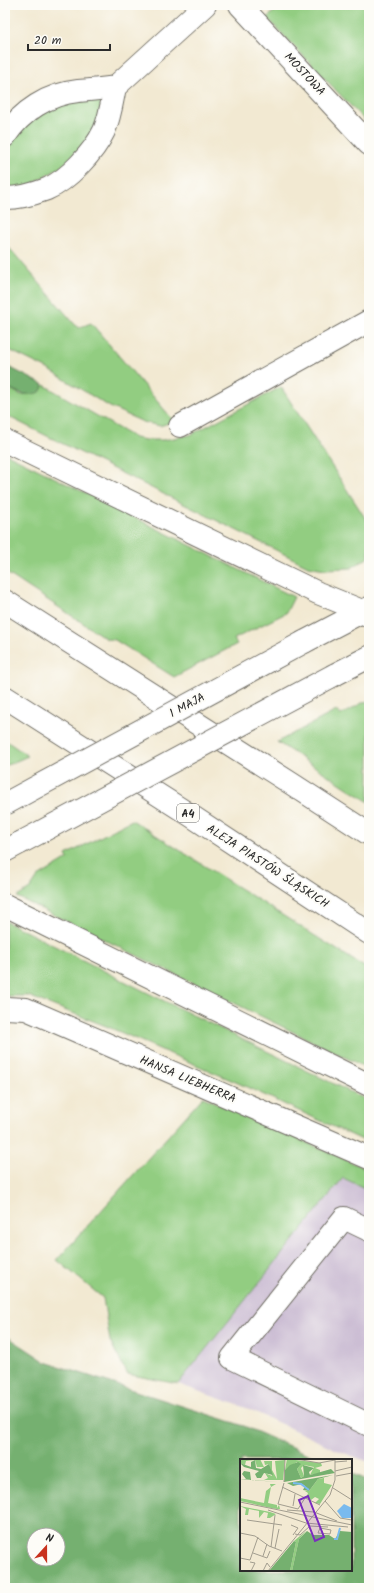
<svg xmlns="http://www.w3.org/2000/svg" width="374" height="1593" font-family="Kalam,sans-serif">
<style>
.industrial{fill:#ccbed4}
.green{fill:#92cd81;stroke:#5e7c56}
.forest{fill:#75b06f;stroke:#506e4d;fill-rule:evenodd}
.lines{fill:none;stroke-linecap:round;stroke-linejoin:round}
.minor-casing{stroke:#716e65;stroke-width:24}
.major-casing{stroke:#716e65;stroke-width:24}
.highway-casing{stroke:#716e65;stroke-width:24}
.minor{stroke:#fff;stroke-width:22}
.major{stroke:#fff;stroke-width:22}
.highway{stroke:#fff;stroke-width:22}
.major-bridge-casing{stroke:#716e65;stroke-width:24;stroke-linecap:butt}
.major-bridge{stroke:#fff;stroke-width:22}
.labels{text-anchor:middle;stroke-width:4;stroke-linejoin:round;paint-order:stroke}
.shield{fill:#fdfcf7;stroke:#6a6a68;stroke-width:1}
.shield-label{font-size:11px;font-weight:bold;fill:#2b2b2b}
.street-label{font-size:12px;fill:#2b2b2b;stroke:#fdfcf7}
.inset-river{fill:none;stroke:#79baee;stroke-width:2}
.inset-road{fill:none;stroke:#a29d8f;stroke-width:1}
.view{fill:#7b2cbf;fill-opacity:0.15;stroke:#7b2cbf;stroke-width:2}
.inset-edge{fill:none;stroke:#2b2b2b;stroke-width:2}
</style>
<rect width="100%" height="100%" fill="#fdfcf7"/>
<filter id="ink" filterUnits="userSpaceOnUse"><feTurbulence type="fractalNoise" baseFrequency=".025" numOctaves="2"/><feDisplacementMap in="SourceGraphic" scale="8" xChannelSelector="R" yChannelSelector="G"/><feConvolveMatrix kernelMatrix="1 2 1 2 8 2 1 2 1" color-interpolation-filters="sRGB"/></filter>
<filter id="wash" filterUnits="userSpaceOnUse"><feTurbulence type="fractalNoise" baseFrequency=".012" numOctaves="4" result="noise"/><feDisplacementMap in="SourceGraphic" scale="16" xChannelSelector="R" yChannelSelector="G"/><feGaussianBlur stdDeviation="0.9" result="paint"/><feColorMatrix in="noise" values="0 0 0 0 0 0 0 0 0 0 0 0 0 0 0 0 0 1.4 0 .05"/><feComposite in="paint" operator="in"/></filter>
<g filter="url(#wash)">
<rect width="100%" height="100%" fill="#f2e9d2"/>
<!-- industrial -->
<path class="industrial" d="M343,1178l26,12v272l-30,-11 -90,-42 -71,-25z"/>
<!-- green -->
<g class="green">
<path d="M281,5h88v120l-102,-107z"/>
<path d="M101,99l-2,21 -16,26 -22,21 -34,20 -22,3v-37l15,-24 38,-27z"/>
<path d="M5,243l73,85 13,-5 83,98 -14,5 -17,-4 -33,-15 -64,-39 -41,-20z"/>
<path d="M44,385l91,53 11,2h17l27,-5 91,-48 88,137v33l-18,11 -26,1 -17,-3 -303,-151v-29l16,9 19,-3z"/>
<path d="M5,453l289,144 -8,16 -52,26 3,5 -63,33 -59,-37 -8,-1 -102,-67z"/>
<path d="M369,702v100l-92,-60 59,-31 5,4 21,-12z"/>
<path d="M5,740l23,16 -23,10z"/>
<path d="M132,820l237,150v99l-352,-172 13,-8 8,-12 30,-18 -2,-4z"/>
<path d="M5,921l151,76 213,104v42l-131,-60 -132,-57 -78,-30h-23z"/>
<path d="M203,1097l166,73v20l-26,-12 -165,206 -51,-10 -17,-33 -7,-43 -46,-38z"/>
</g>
<!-- forest -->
<g class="forest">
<path d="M5,365l39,20 -4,7c-14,5 -22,1 -35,-6z"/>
<path d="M5,1335l41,27 198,64 77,34h-80v110h110v-97l18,8v107h-364zM34,1535h24v24h-24z"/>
</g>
</g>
<g filter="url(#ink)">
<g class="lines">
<defs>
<g id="minor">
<path d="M240,5l129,139"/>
<path d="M5,136c17,-25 43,-42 73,-45 13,-1 24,-2 37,-4l90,-82"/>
<path d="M5,198c13,0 29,-4 42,-9 21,-9 47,-37 57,-58 6,-14 8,-29 11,-44"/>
<path d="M180,426l189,-105"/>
<path d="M5,1008l21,1 343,149"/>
<path d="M369,1230l-25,-12 -112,140 137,67"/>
</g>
<g id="major">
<path d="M304,642l65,-34"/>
<path d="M334,675l35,-18"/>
<path d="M5,851l15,-8"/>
</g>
<g id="highway">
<path d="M5,441l313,152 44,18 7,5"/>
<path d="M5,601l287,183 77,50"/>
<path d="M5,697l185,118 179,118"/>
<path d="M5,905l364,180"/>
</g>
</defs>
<!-- minor casing -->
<use href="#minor" class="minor-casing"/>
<!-- major casing -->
<use href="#major" class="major-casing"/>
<!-- highway casing -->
<use href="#highway" class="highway-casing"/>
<!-- minor -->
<use href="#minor" class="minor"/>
<!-- major -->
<use href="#major" class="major"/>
<!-- highway -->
<use href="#highway" class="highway"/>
<defs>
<g id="major-bridge">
<path d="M5,804l299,-162"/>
<path d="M20,843l314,-168"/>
</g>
</defs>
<!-- major-bridge casing -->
<use href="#major-bridge" class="major-bridge-casing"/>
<!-- major-bridge -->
<use href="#major-bridge" class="major-bridge"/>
</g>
</g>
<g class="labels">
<!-- shield labels -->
<rect class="shield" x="177" y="804" width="22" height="18" rx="3"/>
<g class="shield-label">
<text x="188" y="817">A4</text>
</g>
<!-- street labels -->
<g class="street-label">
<text transform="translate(305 74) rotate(47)" y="4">MOSTOWA</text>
<text transform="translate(187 705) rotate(-28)" y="4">1 MAJA</text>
<text transform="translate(268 866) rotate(33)" y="4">ALEJA PIASTÓW ŚLĄSKICH</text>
<text transform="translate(188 1079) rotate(23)" y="4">HANSA LIEBHERRA</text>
</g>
</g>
<!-- overview -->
<g transform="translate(240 1459)">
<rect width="112" height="112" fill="#f2e9d2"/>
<path d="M0,0h20l4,8h-7l-2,-7 -9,1 -1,4 -5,-2zM47,0l34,4 1,3 -7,2 5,2v3l-10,2 4,-8 -10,-2 -3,3 3,8 -3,2 -4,-9 3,-4 -3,-3 -12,8zM45,1l-2,20h-19l4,-2 -3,-5 7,3 -3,-12 -4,1 -1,-4h8v9l5,9 -2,-18zM84,19v5l8,2 -12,19 -5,-1 4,-4 -4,-2 -4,3 -5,-2 2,-5 -3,-2h4l9,-12zM30,25h6l-5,3 -3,16 9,2v3l2,-3 1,4h-3l-6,-1 -31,-7v-3l24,5 2,-12 5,-4zM0,47l30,6 6,2 -6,4h-3l1,-5 -4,-1 -5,6v-7l-10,-2 -1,6h-3l1,-6zM66,72l-7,8 -7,32h-2l6,-29 -2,-1z" fill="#92cd81"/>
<path d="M15,1l1,8 5,1 8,-5 4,11 -9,-2 -3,5h-4l-2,-4 4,-3 -15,-4 -4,-4 11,4v-5zM58,3l3,2 -4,5 4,9 3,-2 -1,-11 11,3 -5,4 1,3 21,-6 4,4 -51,9 1,-12 5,-5zM4,12l6,1 1,8 27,2 -38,-3h6l-4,-5zM93,16l-15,4 -9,12 -6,-1 2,-4 -3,-2 -9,2 -6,-3zM67,72l6,4h16l6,4 5,-8 12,1v39h-60l7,-32zM54,82l2,1 -6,29h-21z" fill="#75b06f"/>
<path d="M104,45l8,4v10h-10l-5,-7z" fill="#79baee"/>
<path class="inset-river" d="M53,24l8,1 8,6M94,80h3l3,-11"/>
<path class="inset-road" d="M56,0l23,4 16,-3M95,3l12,-1M95,12l17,-4M96,17l16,-3M44,23l1,-23M44,24l-6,21 20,5 7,-11M42,28l38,18M93,29l19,12M85,42l15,17 12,2M0,43l112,23M53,47l2,-12M28,51l38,13 42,4M47,51l27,2 23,9M7,61l35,5M51,66l7,3 -5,7M80,69l11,2 -1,4 -12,-1zM0,74l15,3 14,10 13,5M55,75l5,1 10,-9 18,1M31,88l4,-32M35,89l4,-19M13,94l14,5 3,-7M23,97l4,-12M0,99l10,2 8,-23M10,103l5,1 -4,8M23,112l4,-8 3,4M28,112l62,-76 5,-15v-21"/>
<path class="view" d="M68,37l16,41 -9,4 -16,-41z"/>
<rect width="112" height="112" class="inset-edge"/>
</g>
<!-- margin -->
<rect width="374" height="1593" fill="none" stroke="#fdfcf7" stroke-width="20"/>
<!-- north arrow -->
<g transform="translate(46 1547) rotate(21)"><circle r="19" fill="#fdfcf7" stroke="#a9a8a5"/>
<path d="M0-3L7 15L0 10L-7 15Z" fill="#c8321e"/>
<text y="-6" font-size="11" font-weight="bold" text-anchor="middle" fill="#2b2b2b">N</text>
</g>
<!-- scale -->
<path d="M28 44v6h82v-6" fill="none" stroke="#2b2b2b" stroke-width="2"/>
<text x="34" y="44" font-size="12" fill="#2b2b2b" stroke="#fdfcf7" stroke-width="3" paint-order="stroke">20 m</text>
</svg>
